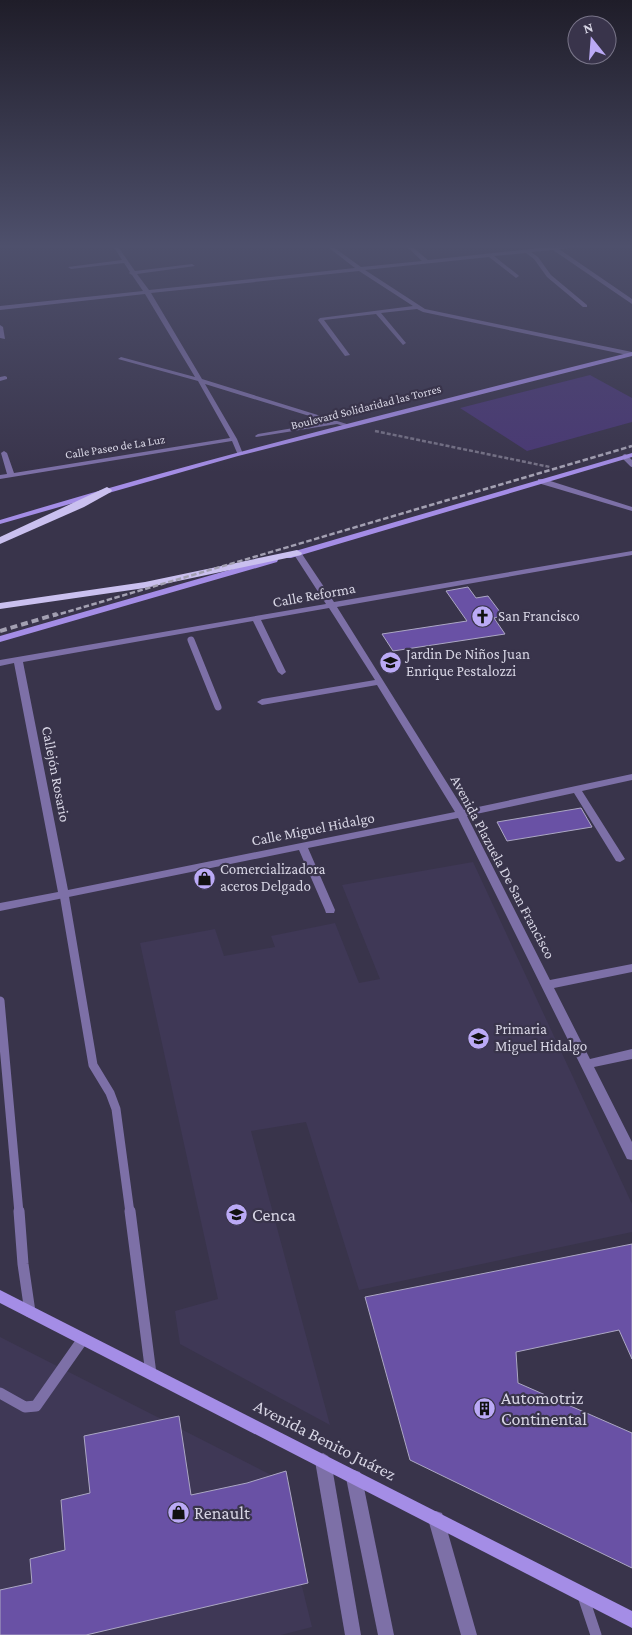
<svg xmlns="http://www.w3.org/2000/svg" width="632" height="1635" font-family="'Crimson Pro',serif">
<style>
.built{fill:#3f3856}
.green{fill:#493874}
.building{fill:#6951a5;stroke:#aca7c4}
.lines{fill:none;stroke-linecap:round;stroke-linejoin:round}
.path{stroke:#767286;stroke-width:2.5;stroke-dasharray:4 2;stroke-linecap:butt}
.service-far3{stroke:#7d70a7;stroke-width:5.5}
.service-far2{stroke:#7d70a7;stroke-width:7}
.service-far1{stroke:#7d70a7;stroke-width:9}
.service{stroke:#7d70a7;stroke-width:11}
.minor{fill:#7d70a7;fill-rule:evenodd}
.secondary{fill:#a48de6;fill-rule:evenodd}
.trunk{fill:#cac0ef;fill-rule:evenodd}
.rail-far1{stroke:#a3a0b2;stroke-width:2.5;stroke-dasharray:5.5 2.5;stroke-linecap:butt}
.rail{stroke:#a3a0b2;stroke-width:4;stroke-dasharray:7 4;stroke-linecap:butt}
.labels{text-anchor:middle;stroke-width:4.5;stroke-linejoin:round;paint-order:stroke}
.far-street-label{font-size:12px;fill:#d7d5e4;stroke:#39344b}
.street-label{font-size:15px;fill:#d7d5e4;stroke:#39344b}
.poi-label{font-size:15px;fill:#d7d5e4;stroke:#39344b;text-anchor:start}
.near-poi-label{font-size:18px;fill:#d7d5e4;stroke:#39344b;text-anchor:start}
.near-street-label{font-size:18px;fill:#d7d5e4;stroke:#39344b}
</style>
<rect width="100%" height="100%" fill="#39344b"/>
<!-- built -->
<g class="built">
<path d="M473,862l159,342v28l-273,58 -53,-168 -55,9 79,294 -150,-81 -5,-33 43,-12 -78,-356 75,-14 9,27 51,-9 -4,-11 64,-13 24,60 21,-4 -38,-94z"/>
<path d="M0,1337l275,140 37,150 -31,8h-281z"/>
</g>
<!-- green -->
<path class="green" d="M590,375l42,23v24l-105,29 -67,-43z"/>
<!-- building -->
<g class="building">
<path d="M468,587l8,11 12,-2 15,20 -9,2 11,16 -112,17 -11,-17 85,-13 -21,-30z"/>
<path d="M581,808l11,19 -85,14 -10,-19z"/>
<path d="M632,1244v115l-13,-29 -103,22 2,31 114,50v135l-222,-108 -45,-163z"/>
<path d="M179,1416l12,79 56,-12 39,-12 22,112 -222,52h-86v-45l32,-7 -2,-24 35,-9 -4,-50 29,-7 -6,-57z"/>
</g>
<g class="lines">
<!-- path -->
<path class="path" d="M375,431l175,36"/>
<!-- service-far3 -->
<path class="service-far3" d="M625,457l7,7"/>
<!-- service-far2 -->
<path class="service-far2" d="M191,640l27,67"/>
<!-- service-far1 -->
<g class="service-far1">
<path d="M64,894l29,171 17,28 6,16 14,104"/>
<path d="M0,1001l19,212"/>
</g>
<!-- service -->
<g class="service">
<path d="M19,1211l4,53 7,48"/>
<path d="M130,1211l21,163"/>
<path d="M0,1393l25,14 11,-1 47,-67"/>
<path d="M583,1596l13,39"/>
</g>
<!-- minor -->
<g class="minor">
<path d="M112,244h4l19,27 57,-7 3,2 -58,8 12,16 206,-22 -31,-24h5l32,23 61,-6 -18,-17h5l19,16 121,-13 2,-3 4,2 37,-2 -2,2 -31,3 73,50v5l-79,-54 -22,2 7,5 13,18 36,30v2h-4l-36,-30 -13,-18 -8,-6 -32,3 24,19 1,1 -3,2 -27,-21 -124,13 60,39 207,43v4l-209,-44 -6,-3 -36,4 25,30 -3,2 -27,-31 -52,6 26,35 -5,1 -27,-36 2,-2 93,-12 -54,-35 -208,22 51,86 148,46 -3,2 -10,-3 -81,13 -1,-1 3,-2 71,-12 -124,-38 32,55 6,15 -1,1h-4l-6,-14 -232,38v-4l7,-1 -6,-21 3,-2 3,2 7,20 216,-35 -32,-57 -80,-22 3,-2 74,20 -50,-83 -145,16v-4l143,-15 -11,-16 -3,-2 1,-1 -6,-9 -53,6 -3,-2 54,-7z"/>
<path d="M627,244h5v3z"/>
<path d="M0,325l3,2 2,12 -5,-1z"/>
<path d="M5,376l2,1v2l-7,2v-4z"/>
<path d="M538,479h6l88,28v4l-94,-28z"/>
<path d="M294,551h6l34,51 298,-51v4l-295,52 127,203 168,-36v6l-50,11 43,68 -5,3 -4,-1 -42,-68 -107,23 83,164 82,-16v8l-78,16 36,71 42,-10v10l-38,8 38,75v18l-5,-1 -169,-341 -150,30 27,62 -1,3h-8l-1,-3 -26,-60 -299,61v-8l58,-11 -44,-229 -14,3v-6l326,-56 -33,-51zM329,608l46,72 -113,19 -5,3 5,3 115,-20 78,127 -387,78 -45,-228 230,-41 25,51 4,3 4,-3 -25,-52z"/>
<path d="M323,1453l5,3 3,5 30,174h-16l-30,-174 3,-5z"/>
<path d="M354,1470l6,2 2,6 32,157h-16l-32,-157 2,-6z"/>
<path d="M436,1511l6,2 2,6 33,116h-16l-33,-116 2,-6z"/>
</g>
<!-- secondary -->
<g class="secondary">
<path d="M632,352v4l-394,100 -238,68v-4c209,-63 420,-115 632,-168z"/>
<path d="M632,453v4l-341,101h-6l-1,-2 1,-2z"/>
<path d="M271,558h3l4,2 -1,2 -277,80v-6z"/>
<path d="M0,1290l632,321v17l-632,-325z"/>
</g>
<!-- trunk -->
<g class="trunk">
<path d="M107,487l5,3 -1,2 -27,15 -84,37v-7z"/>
<path d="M297,550l5,3 -1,2 -156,33 -145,21v-6l145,-21z"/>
</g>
<!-- rail-far1 -->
<path class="rail-far1" d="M53,616l579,-170"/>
<!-- rail -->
<path class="rail" d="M0,631l57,-17"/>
</g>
<!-- sky -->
<linearGradient id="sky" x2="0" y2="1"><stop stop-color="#1f1d29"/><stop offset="0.52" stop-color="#4e506c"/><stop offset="1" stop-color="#4e506c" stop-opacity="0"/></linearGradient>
<rect width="632" height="473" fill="url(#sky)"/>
<!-- icons -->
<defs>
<symbol id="church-disc" viewBox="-11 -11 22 22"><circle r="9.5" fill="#bbaaf6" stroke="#39344b"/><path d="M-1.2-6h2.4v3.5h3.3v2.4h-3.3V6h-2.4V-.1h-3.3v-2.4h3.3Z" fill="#111"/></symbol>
<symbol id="school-disc" viewBox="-11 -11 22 22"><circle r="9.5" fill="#bbaaf6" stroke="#39344b"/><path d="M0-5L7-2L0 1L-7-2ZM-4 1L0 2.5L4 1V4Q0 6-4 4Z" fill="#111"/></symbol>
<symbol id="shop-disc" viewBox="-11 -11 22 22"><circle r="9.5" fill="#bbaaf6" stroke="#39344b"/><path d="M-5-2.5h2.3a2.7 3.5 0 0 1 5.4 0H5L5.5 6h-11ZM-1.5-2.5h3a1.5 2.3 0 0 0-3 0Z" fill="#111"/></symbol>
<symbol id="building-disc" viewBox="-11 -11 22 22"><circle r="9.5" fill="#bbaaf6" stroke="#39344b"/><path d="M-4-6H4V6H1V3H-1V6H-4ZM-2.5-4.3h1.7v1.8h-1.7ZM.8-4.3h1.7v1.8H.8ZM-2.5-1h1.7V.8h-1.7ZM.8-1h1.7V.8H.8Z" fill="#111"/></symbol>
</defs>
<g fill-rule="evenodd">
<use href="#church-disc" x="470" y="604" width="25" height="25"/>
<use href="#school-disc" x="378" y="650" width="25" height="25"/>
<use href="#shop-disc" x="192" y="866" width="25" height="25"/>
<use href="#school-disc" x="466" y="1026" width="25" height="25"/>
<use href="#school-disc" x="224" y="1202" width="25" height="25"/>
<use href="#building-disc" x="472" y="1396" width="25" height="25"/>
<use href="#shop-disc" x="166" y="1500" width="25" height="25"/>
</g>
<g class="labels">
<!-- far-street labels -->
<g class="far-street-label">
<text transform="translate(366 407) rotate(-14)" y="4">Boulevard Solidaridad las Torres</text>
<text transform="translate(115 447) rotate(-9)" y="4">Calle Paseo de La Luz</text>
</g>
<!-- street labels -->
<g class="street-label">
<text transform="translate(314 595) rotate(-10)" y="5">Calle Reforma</text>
<text transform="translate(56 774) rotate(79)" y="5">Callejón Rosario</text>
<text transform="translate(313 829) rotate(-11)" y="5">Calle Miguel Hidalgo</text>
<text transform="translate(503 867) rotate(62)" y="5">Avenida Plazuela De San Francisco</text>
</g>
<!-- poi labels -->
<g class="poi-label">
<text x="498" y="621">San Francisco</text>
<text x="406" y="659">Jardin De Niños Juan<tspan x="406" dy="17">Enrique Pestalozzi</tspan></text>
<text x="220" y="874">Comercializadora<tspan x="220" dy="17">aceros Delgado</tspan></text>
<text x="495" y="1034">Primaria<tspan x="495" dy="17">Miguel Hidalgo</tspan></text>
</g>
<!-- near-poi labels -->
<g class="near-poi-label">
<text x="252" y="1221">Cenca</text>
<text x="501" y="1404">Automotriz<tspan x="501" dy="21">Continental</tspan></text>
<text x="194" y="1519">Renault</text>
</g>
<!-- near-street labels -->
<g class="near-street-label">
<text transform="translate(325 1440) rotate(27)" y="6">Avenida Benito Juárez</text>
</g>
</g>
<!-- north arrow -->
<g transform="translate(592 40) rotate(343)"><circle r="24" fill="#39344b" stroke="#787488"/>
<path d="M0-4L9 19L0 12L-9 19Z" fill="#bbaaf6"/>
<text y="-8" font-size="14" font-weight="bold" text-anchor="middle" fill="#d7d5e4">N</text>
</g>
</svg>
